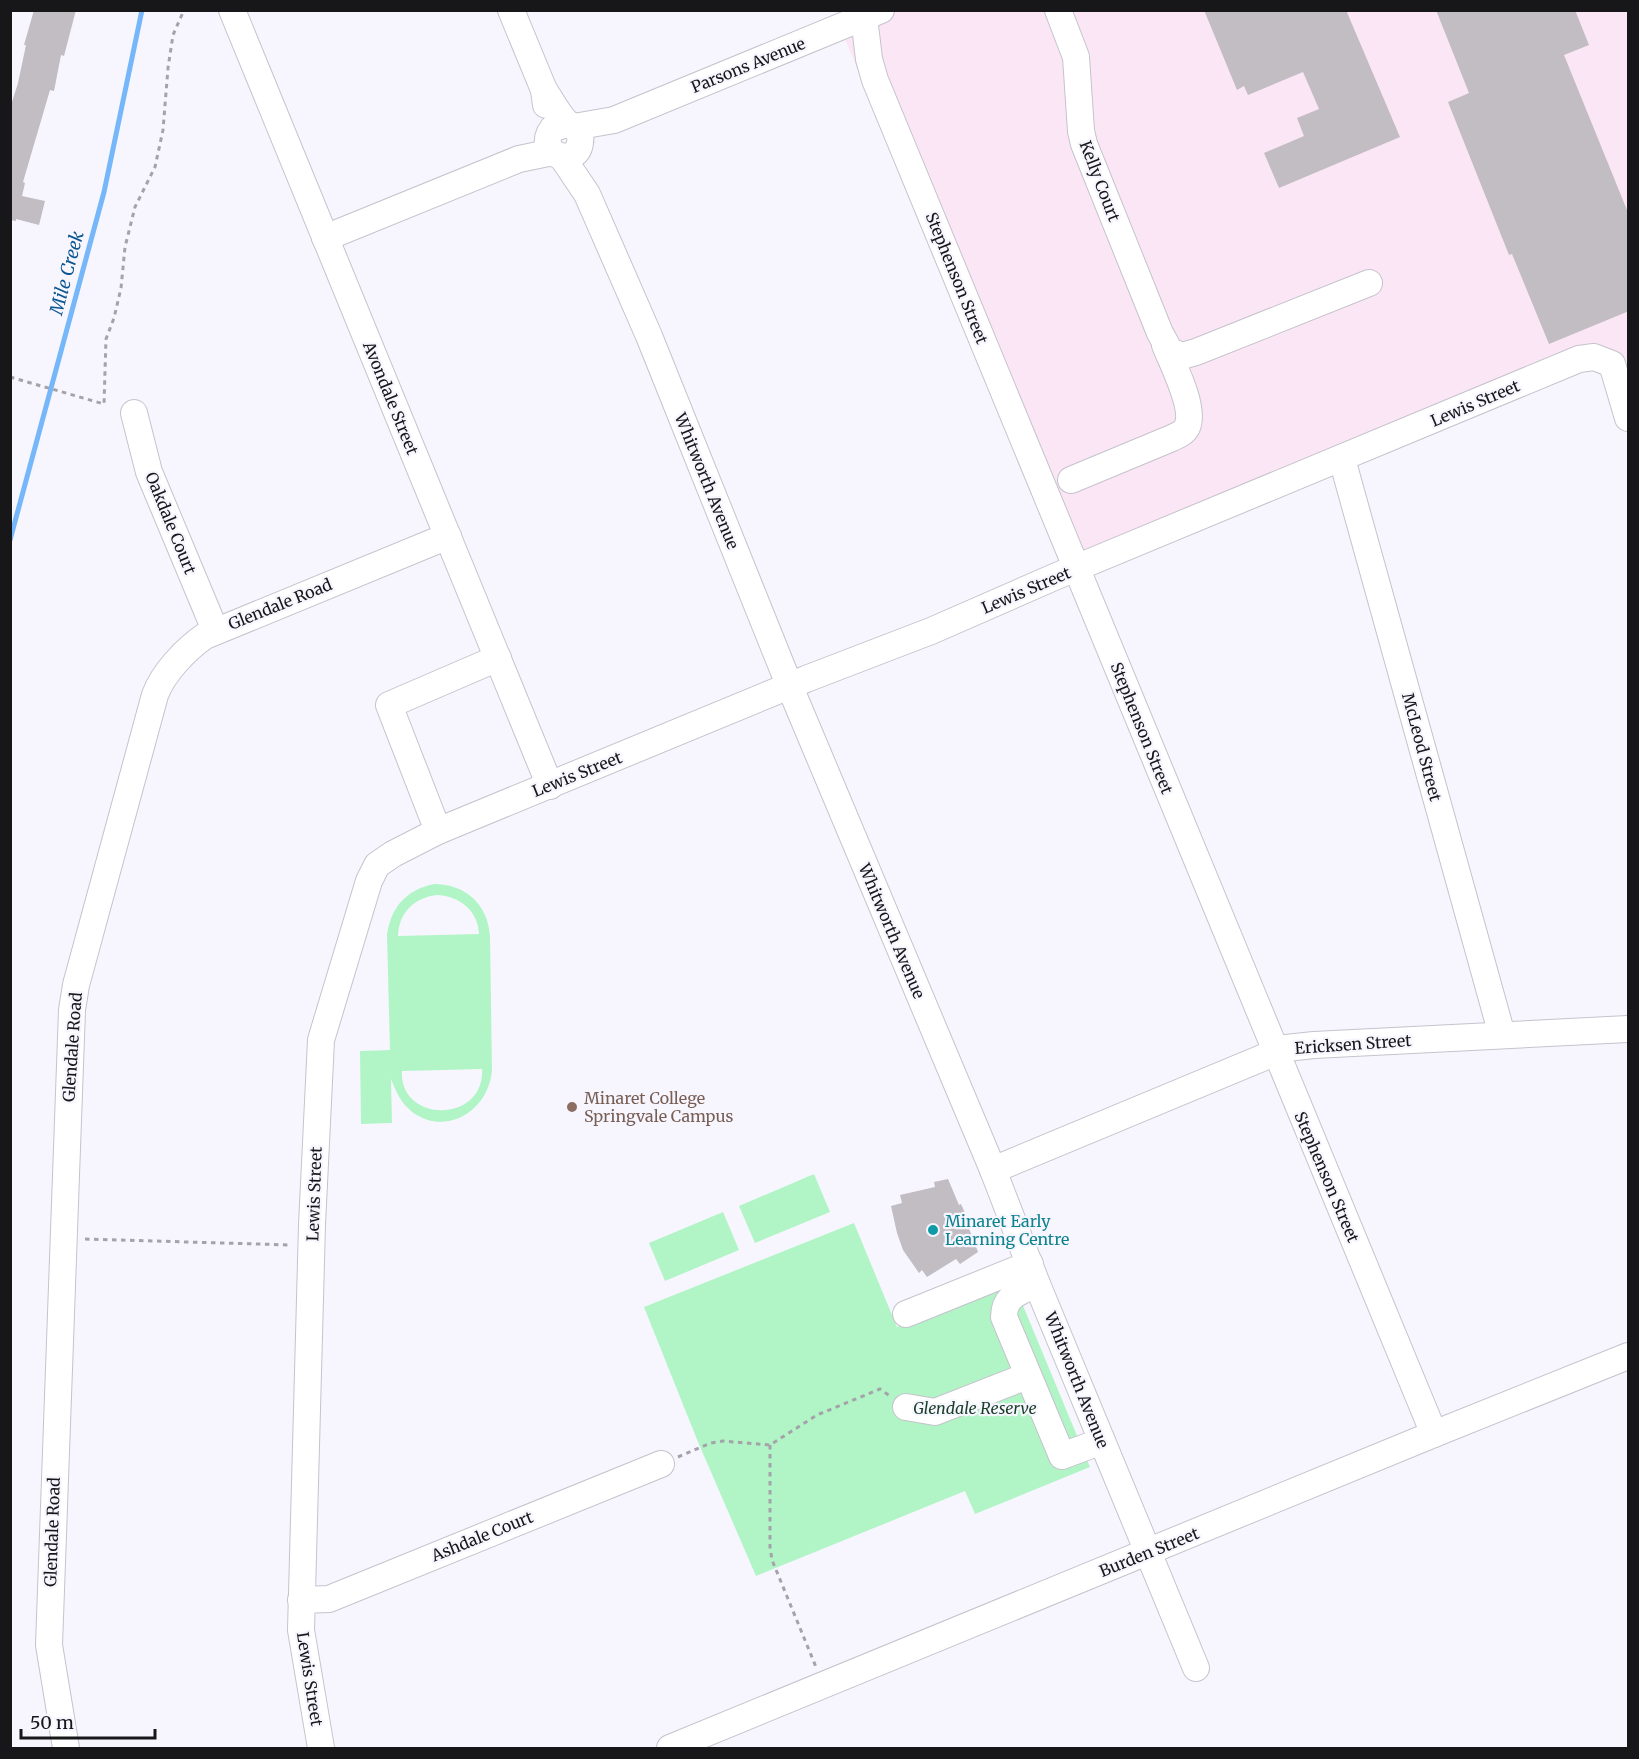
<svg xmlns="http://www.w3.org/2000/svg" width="1639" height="1759" font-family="Merriweather,serif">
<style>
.industrial{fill:#fbe6f5}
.green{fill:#b1f5c6;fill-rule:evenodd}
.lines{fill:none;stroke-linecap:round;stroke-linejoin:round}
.stream{stroke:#75b7f9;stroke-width:5}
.building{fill:#c2bcc3}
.minor-casing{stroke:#c5c3cc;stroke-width:28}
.path{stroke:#a3a3a9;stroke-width:3;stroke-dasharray:4.5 4.5;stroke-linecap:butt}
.minor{stroke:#fff;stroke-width:26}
.education-dot{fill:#8d6e63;stroke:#f7f6ff;stroke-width:2}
.culture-dot{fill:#0f9aa8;stroke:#f7f6ff;stroke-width:2}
.labels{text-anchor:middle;stroke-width:4.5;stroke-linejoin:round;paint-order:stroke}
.street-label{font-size:16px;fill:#17171a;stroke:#f7f6ff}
.education-label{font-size:16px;fill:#785e54;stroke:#f7f6ff;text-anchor:start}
.culture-label{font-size:16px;fill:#0d838f;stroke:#f7f6ff;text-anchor:start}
.park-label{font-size:16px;font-style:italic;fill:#193d27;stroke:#f7f6ff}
.water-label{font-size:18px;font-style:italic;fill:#0c5691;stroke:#f7f6ff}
</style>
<rect width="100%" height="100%" fill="#f7f6ff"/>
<!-- industrial -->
<path class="industrial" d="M846,10l782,1v351l-45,10 -511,213 -237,-570z"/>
<!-- green -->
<g class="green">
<path d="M434,884c31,0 54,20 56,52l2,134c-3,41 -47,68 -81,41 -11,-9 -15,-20 -20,-32l1,44 -31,1 -1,-73 30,-1 -3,-115c4,-28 19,-45 47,-51zM438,895c23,2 40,16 41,39l-81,2c1,-24 17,-39 40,-41zM482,1069c3,55 -83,54 -80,2z"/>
<path d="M814,1174l16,38 -75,31 -16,-37z"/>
<path d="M723,1212l16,38 -74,31 -16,-38z"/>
<path d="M854,1223l43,104 115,-48 78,188 -115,47 -10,-23 -209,85 -58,-134 -54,-135z"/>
</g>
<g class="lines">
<!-- stream -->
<path class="stream" d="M10,540l94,-348 38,-182"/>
</g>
<!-- building -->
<g class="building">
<path d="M34,10h42l-12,46 -3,-1 -7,36 -4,-1 -27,92 2,1 -3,13 23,5 -6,24 -23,-6v2l-6,-1v-112l8,-25 8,-38h-2z"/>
<path d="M1204,10h142l54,127 -121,51 -15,-35 40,-17 -7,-18 22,-9 -16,-37 -55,23 -4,-9 -7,4z"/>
<path d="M1436,10h139l14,35 -25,10 65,160v96l-80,33 -37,-90 -3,1 -61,-153 21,-9z"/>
<path d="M948,1179l11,26 2,-1 10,22h-3l10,26 -18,12 -4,-5 -29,18 -5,-7 -3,3 -16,-23 -6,-17 -6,-27 11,-3 -2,-8 35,-8 -1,-5z"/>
</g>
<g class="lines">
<defs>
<g id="minor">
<path d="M232,10l318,776"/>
<path d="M511,10l33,80 2,15"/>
<path d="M1058,10l18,47 5,74 3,13 76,189 10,18 12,5 14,-4 173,-69"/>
<path d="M864,17l5,42 6,21 559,1354"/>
<path d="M544,90c7,10 13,22 21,31 4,4 8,5 12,9 3,3 4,8 3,13 -4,26 -47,11 -27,-15l14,-4"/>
<path d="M574,127l40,-7 267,-110"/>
<path d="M562,157l25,37 62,142 141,351 203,483 44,114 159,384"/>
<path d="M325,238l194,-79 34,-7"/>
<path d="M134,413l15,59 66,158"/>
<path d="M1342,459l160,576"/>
<path d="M1071,480l101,-42c6,-3 12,-5 15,-11 9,-19 -15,-64 -22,-82"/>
<path d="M438,831l-49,-126 109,-47"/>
<path d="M993,1170l293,-122 28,-3 314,-16"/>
<path d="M1037,1284c-17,8 -33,11 -33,33l58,139 40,-15"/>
<path d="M906,1314l124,-50"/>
<path d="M906,1407l29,5 92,-36"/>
<path d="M301,1600l28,-1 332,-135"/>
<path d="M66,1748l-17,-103 23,-635 4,-25 79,-290c8,-22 31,-46 50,-59l243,-100"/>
<path d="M321,1748l-20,-118 11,-405 9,-185 48,-159 8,-16 16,-11 45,-23 368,-152 125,-48 128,-56 520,-216 15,-2 18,7 16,54"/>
<path d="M670,1748l764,-314 194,-78"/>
</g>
</defs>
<!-- minor casing -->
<use href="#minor" class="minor-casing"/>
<!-- path -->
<g class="path">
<path d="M10,377l94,27 2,-65 8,-21 7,-30 4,-41 10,-40 20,-40 8,-37 5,-62 5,-33 11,-25"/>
<path d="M85,1239l206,6"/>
<path d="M770,1445v102l2,13 44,107"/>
<path d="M678,1457l33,-14 12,-2 47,4 47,-30 63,-26 10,7"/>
</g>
<!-- minor -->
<use href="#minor" class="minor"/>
</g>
<!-- markers -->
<circle class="education-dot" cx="572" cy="1107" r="6"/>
<circle class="culture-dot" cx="933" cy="1230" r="6"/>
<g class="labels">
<!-- street labels -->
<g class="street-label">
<text transform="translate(748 65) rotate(-22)" y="6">Parsons Avenue</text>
<text transform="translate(1100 181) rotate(69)" y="6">Kelly Court</text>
<text transform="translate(957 278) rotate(68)" y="6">Stephenson Street</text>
<text transform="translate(391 398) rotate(68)" y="6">Avondale Street</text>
<text transform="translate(1475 403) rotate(-23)" y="6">Lewis Street</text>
<text transform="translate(707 481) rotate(68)" y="6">Whitworth Avenue</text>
<text transform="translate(171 523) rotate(68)" y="6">Oakdale Court</text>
<text transform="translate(1026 590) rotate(-23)" y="6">Lewis Street</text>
<text transform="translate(280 604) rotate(-22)" y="6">Glendale Road</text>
<text transform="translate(1142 728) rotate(68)" y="6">Stephenson Street</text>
<text transform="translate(1422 747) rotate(75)" y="6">McLeod Street</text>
<text transform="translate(577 774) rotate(-22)" y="6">Lewis Street</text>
<text transform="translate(892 931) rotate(67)" y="6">Whitworth Avenue</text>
<text transform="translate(1353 1044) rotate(-4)" y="6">Ericksen Street</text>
<text transform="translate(72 1047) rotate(-86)" y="6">Glendale Road</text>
<text transform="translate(1327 1177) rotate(67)" y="6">Stephenson Street</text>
<text transform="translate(314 1194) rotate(-88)" y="6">Lewis Street</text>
<text transform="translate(1077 1380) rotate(68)" y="6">Whitworth Avenue</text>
<text transform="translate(52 1532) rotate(-88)" y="6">Glendale Road</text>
<text transform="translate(482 1536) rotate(-22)" y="6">Ashdale Court</text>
<text transform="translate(1149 1552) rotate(-22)" y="6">Burden Street</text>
<text transform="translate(310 1679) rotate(81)" y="6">Lewis Street</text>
</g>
<!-- education labels -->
<g class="education-label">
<text x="584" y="1104">Minaret College<tspan x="584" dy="18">Springvale Campus</tspan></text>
</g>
<!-- culture labels -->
<g class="culture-label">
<text x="945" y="1227">Minaret Early<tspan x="945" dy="18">Learning Centre</tspan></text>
</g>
<!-- park labels -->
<g class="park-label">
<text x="975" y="1414">Glendale Reserve</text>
</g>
<!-- water labels -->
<g class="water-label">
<text transform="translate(67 273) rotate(-75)" y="6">Mile Creek</text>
</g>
</g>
<!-- border -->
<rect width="1639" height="1759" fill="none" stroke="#17171a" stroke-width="24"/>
<!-- scale -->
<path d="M21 1729v9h134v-9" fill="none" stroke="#17171a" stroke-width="3"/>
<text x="30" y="1729" font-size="18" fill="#17171a" stroke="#f7f6ff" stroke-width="4.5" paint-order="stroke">50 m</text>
</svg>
